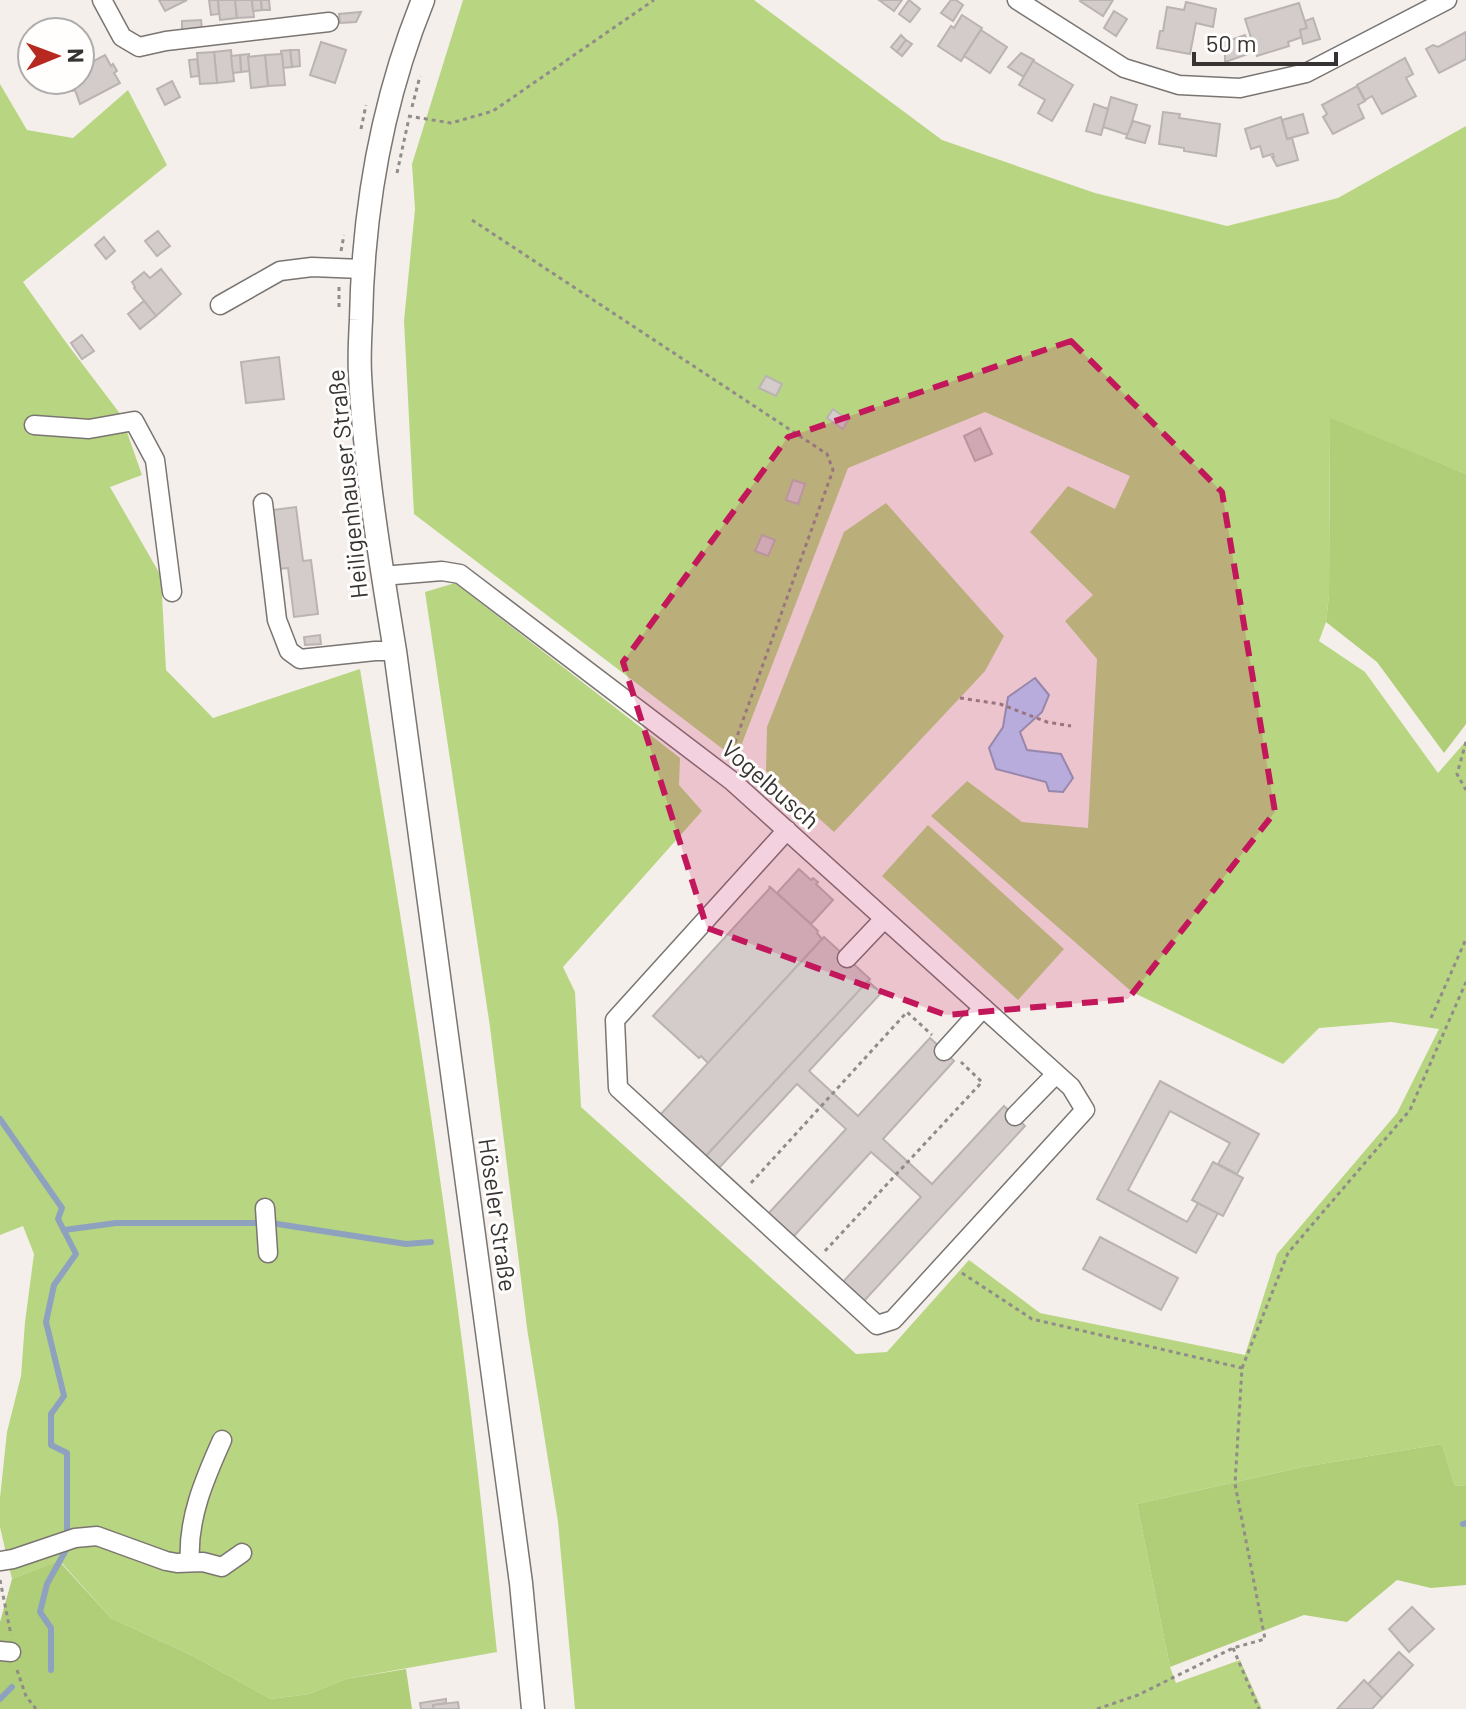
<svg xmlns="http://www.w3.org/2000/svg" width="1466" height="1709" font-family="Barlow,sans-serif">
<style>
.green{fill:#b8d582}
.forest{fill:#b0cd77}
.water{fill:#b4d1fd;stroke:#8ea2c0;stroke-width:2}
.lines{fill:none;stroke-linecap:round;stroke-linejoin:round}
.stream{stroke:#8ea2c0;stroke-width:6}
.building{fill:#d3ccca;stroke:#bab3b1;stroke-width:2}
.minor-casing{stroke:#7a7571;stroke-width:21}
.major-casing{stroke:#7a7571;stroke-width:25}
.path{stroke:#908c89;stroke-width:3;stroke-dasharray:4 4;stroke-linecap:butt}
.minor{stroke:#fff;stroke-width:18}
.major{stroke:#fff;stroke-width:22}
.marked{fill:#c2185b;fill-opacity:0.2;stroke:#c2185b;stroke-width:6;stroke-dasharray:16 10;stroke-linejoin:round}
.labels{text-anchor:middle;stroke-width:6;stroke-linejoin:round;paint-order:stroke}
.street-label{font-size:24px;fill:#363332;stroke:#fffefd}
</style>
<rect width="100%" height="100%" fill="#f5efeb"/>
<!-- green -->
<g class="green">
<path d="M463,0h291l188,140 153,53 132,33 111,-28 128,-72v348l-136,-55 -1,176 -3,27 -7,19 46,31 73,101 28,-32v744l-11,1 -13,-42 -139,23 -166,37 33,163 6,16 64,-23 22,49h-687l-17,-187 -31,-194 -37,-301 -65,-435 30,-9 225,175 -1,27 23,26 -139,156 12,25 6,115 275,247 31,-2 82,-92 71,53 205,42 32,-101 120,-141 42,-84 -48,-7 -72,6 -36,36 -151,-72 -201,-176 36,-35 55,41 66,6 9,-169 -32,-38 28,-26 -63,-63 38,-46 47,23 15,-33 -145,-64 -137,56 -112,291 -322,-245 -10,-193 11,-112 -3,-45z"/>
<path d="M0,84l27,46 46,8 55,-48 39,75 -144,117 42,59 56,74 21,60 -32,12 51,89 5,94 47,48 147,-49c41,245 80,490 110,736 10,82 18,165 27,247l-151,27 -37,15 -38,5 -78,-43 -82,-38 -51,-57 -48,18 -12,-52v-29l7,-66 14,-56 4,-54 9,-68 -11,-28 -23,9z"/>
<path d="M886,503l118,133 -19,35 -151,161 -68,-61 1,-44 77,-195z"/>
<path d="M928,825l136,124 -46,51 -136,-124z"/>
</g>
<!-- forest -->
<g class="forest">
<path d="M1330,418l136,56v250l-22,29 -67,-91 -51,-40 3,-27z"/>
<path d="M1442,1444l13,42 11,-1v100l-35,3 -34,-8 -50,42 -43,-7 -134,52 -33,-163 166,-37z"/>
<path d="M59,1561l52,57 82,38 78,43 38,-5 37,-15 60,-10 6,40h-412v-87l12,-43z"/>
</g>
<!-- water -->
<path class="water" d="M1035,678l14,17 -7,17 -22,20 7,18 34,4 12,24 -10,14 -14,-1 -3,-9 -50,-13 -7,-21 14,-21 5,-30z"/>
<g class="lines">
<!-- stream -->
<g class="stream">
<path d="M0,1119l62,89 -4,11 18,35 -22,31 -8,37 18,74 -13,18v31l16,8v95l-20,36 -7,28 11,16v42"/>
<path d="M64,1230l52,-7h155l135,21 25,-2"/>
<path d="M1463,1524l3,-1"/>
<path d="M0,1699l12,-12"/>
</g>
</g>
<!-- building -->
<g class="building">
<path d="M159,0h28l-22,11z"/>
<path d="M209,0h9l1,14 -8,1z"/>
<path d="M218,0h17l2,18 -17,2z"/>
<path d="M235,0h17l2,17 -17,1z"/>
<path d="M252,0h9l1,10 -9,1z"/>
<path d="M261,0h8l1,10h-8z"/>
<path d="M879,0h23l-8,11z"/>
<path d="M909,0l11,9 -10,13 -11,-8z"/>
<path d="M951,0h5l7,5 -10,16 -12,-8z"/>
<path d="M1081,0h32l-10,16 -23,-15z"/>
<path d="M1186,2l30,7 -3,18 -17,-4 -6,31 -33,-6 3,-17h3l4,-24 17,3z"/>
<path d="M1299,3l8,25 -7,2 2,7 -14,5 1,4 -32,10 -12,-37z"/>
<path d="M1114,11l13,8 -11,17 -12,-8z"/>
<path d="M361,12l-5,10 -16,1 -1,-9z"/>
<path d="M962,15l20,13 -21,33 -23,-15 13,-20 3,2z"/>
<path d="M1313,18l7,21 -17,5 -3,-14 7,-2 -2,-7z"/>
<path d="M201,20l1,9 -20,1v-9z"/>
<path d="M981,30l26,17 -17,26 -26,-17z"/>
<path d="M1466,32v27l-27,14 -13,-24 7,-4 5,2z"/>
<path d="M901,35l5,5 -9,12 -6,-5z"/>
<path d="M1245,35l6,18 -26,9v-20z"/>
<path d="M906,40l6,4 -10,12 -5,-4z"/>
<path d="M321,42l25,8 -11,33 -25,-8z"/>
<path d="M231,50l3,31 -17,2 -3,-31z"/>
<path d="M290,50h9l1,16 -8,1z"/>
<path d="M290,50l2,17 -9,1 -2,-17z"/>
<path d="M214,52l3,31 -17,1 -3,-31z"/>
<path d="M1021,53l13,7 -10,17 -16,-10z"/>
<path d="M249,54l1,17 -9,1 -1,-17z"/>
<path d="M282,54l3,31 -17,1 -3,-31z"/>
<path d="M105,55l6,11 2,-2 4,7 -3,2 6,10 -40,21 -5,-14 -2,1 -6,-11h13v-17l6,-4 2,5z"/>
<path d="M240,55l1,17 -8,1 -2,-17z"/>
<path d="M265,55l3,31 -17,2 -3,-31z"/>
<path d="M1405,58l8,16 -7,4 10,18 -34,18 -10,-18 -7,4 -8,-15z"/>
<path d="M197,59l2,17 -8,1 -2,-17z"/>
<path d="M1033,61l40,24 -21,36 -14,-8 7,-13 -26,-15z"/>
<path d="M172,81l8,16 -15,8 -8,-16z"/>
<path d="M1357,86l8,15 -7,4 6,13 -31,16 -10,-17 4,-3 -5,-9z"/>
<path d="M1111,97l26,8 -9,30 -25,-8z"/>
<path d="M1094,104l14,5 -7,26 -15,-4z"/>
<path d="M1163,112l17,2 -1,4 41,6 -4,32 -32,-5v-3l-25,-4z"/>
<path d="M1303,114l5,19 -21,6 -5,-19z"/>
<path d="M1281,117l6,22 5,-1 6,22 -21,6 -5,-9h2l-1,-3 -10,3 -3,-11 -9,3 -6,-20z"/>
<path d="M1133,121l17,5 -5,17 -19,-5z"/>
<path d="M158,231l12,15 -13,10 -12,-15z"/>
<path d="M104,237l11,14 -9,8 -11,-14z"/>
<path d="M161,269l20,25 -25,22 -22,-28 1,-1 -3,-5 12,-10 6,6z"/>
<path d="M144,301l12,15 -16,13 -12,-15z"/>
<path d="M82,335l12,16 -12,8 -11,-16z"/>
<path d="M279,357l5,42 -38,4 -5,-41z"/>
<path d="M766,376l16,8 -6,12 -17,-8z"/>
<path d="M833,409l15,11 -5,9 -16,-11z"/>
<path d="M980,428l12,26 -17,7 -11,-25z"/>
<path d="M793,480l12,4 -7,20 -12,-4z"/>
<path d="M296,507l7,54 8,-1 7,54 -24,3 -6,-49 -9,1 -7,-59z"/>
<path d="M762,535l13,5 -7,16 -13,-5z"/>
<path d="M320,635l1,9 -16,1 -1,-8z"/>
<path d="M799,869l12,11 2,-2 5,4 -2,2 17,16 -22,24 -34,-31z"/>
<path d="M769,886l49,45 -1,2 5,6 -114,124 -7,-7 -2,2 -46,-42 117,-128z"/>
<path d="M824,937l46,42 -165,178 -45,-42z"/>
<path d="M868,981l13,12 -72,78 49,45 72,-78 14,13 10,10 -71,78 49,45 72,-78 21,20 -162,176 -21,-19 79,-86 -25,-23 -25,-22 -78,85 -25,-23 78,-85 -49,-45 -79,85 -13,-12z"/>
<path d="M1160,1081l99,53 -22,40 -19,-10 12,-21 -60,-32 -42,79 59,32 11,-19 20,10 -22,40 -99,-54z"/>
<path d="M1213,1162l30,16 -20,38 -31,-16z"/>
<path d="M1100,1237l78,41 -17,32 -78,-41z"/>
<path d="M1412,1607l22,22 -25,23 -20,-23z"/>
<path d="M1399,1652l14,13 -31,33 -14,-14z"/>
<path d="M1364,1680l18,18 -10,11h-35z"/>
<path d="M446,1699v4l-13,2 1,4h-13l-1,-6z"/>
<path d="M458,1702l1,7h-25l-1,-4z"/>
</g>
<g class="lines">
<defs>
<g id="minor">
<path d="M102,0l20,37 17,10 27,-6 163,-19"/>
<path d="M1017,0l107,68 55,17 61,3 66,-15 141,-73"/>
<path d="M220,305l60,-34 32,-4 50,2"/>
<path d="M34,425l55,4 45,-8 21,39 17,132"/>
<path d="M263,503l14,117 12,31 11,8 75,-8h20"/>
<path d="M382,576l60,-5 18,3 272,207 339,306 14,23 -192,210 -16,5 -259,-237 -3,-68 172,-190"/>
<path d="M847,958l37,-39"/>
<path d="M944,1051l39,-43"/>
<path d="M1015,1116l41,-42"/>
<path d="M265,1208l3,45"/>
<path d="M0,1561l13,-2 62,-21 22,-2 69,25 11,2 26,-1 19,5 20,-14"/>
<path d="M190,1562c-3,-43 15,-84 32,-122"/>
<path d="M0,1651l11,1"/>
</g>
<path id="major" d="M423,0c-41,101 -60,211 -62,320 -1,18 -2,36 -1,54 5,93 20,186 35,277l126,932 12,126"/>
</defs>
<!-- minor casing -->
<use href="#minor" class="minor-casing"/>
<!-- major casing -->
<use href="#major" class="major-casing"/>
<!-- path -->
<g class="path">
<path d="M412,107l8,-31"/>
<path d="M408,116l43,7 42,-12 161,-111"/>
<path d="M361,129l5,-24"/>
<path d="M397,173l12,-55"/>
<path d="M472,220l355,234 6,16 -103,286"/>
<path d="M341,251l3,-16"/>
<path d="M339,287v20"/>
<path d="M960,698l40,6 47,18 24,4"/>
<path d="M1466,742l-9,32 9,16"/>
<path d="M1431,1018l35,-79"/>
<path d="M751,1183l156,-171 25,23"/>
<path d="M825,1251l157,-169 -21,-20"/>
<path d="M962,1273l70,46 210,49 -7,116 30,155 -32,9 -95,47 -41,14"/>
<path d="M1242,1368l46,-115 122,-143 56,-128"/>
<path d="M0,1580l11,55"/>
<path d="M1233,1648l26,61"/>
<path d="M17,1670l9,26 10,13"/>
</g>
<!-- minor -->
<use href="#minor" class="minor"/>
<!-- major -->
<use href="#major" class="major"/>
</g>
<!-- marked area -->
<path class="marked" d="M1071,341l151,151 53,320 -147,187 -182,16 -239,-87 -84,-266 165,-225z"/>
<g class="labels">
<!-- street labels -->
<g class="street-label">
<text transform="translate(348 484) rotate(-96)" y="8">Heiligenhauser Straße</text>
<text transform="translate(770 785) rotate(41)" y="8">Vogelbusch</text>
<text transform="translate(497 1215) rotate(82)" y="8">Höseler Straße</text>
</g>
</g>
<!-- north arrow -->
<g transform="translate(56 56) rotate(89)"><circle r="38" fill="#fffefd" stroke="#afadac" stroke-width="2"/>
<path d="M0-6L14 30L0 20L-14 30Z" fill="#b72820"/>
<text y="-12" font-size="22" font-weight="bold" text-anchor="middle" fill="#363332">N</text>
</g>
<!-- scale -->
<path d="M1194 52v12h142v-12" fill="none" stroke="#363332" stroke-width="4"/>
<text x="1206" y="52" font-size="24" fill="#363332" stroke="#fffefd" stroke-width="6" paint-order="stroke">50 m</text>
</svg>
